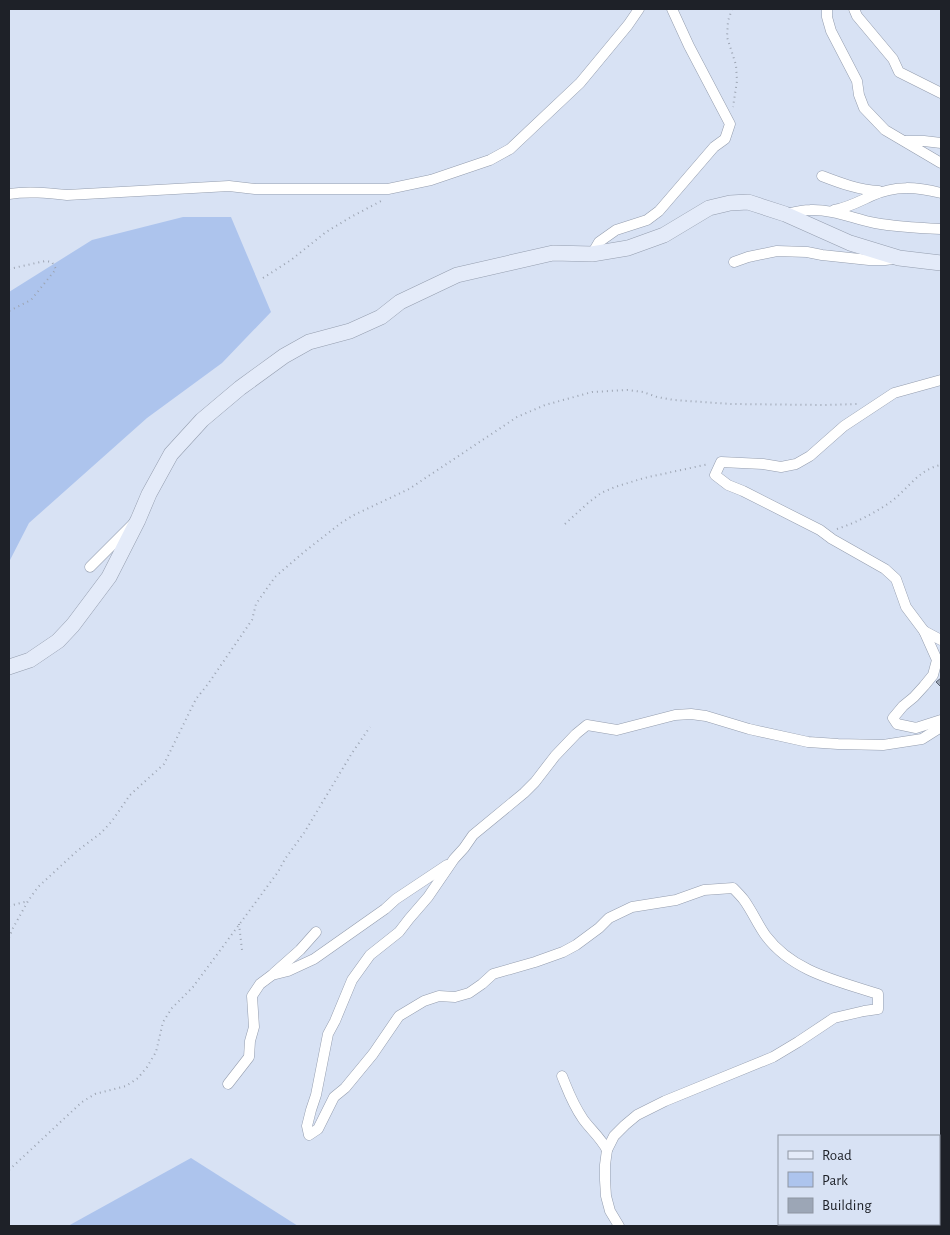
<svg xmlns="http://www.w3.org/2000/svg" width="950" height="1235" font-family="'Alegreya Sans',sans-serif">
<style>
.green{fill:#adc4ed}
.building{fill:#9ca6b6;stroke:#58606f}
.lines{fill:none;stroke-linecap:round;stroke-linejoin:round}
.street-casing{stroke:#949dae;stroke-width:11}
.secondary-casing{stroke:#949dae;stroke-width:16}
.path{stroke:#9da5b3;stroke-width:2;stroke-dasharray:1 4;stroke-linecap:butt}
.street{stroke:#fff;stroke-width:10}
.secondary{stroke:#e4ebf9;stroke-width:15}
</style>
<rect width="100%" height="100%" fill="#d8e2f4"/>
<!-- green -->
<g class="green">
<path d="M183,217h48l40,95 -49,51 -75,55 -118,105 -20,39v-270l83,-52z"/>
<path d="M191,1158l107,68h-230z"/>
</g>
<!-- building -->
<path class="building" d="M941,678v9l-5,-5z"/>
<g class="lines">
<defs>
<g id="street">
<path d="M827,9v8l4,14 26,50 2,14 5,13 21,22 56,33"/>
<path d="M854,9l3,7 36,43 6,13 42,21"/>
<path d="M905,141h19l17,2"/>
<path d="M822,176c18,7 37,14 57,15"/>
<path d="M9,194c19,-3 39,-1 58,1l162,-9 26,3h133l43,-9 59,-20 20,-11 70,-66 48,-58 11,-16"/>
<path d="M834,210c13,-2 24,-8 37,-14 25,-11 45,-9 70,-3"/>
<path d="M787,214c8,-2 16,-4 23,-4 23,-1 44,9 65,13 22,4 44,5 66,6"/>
<path d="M592,254l7,-12 17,-12 31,-10 12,-9 55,-64 11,-8 5,-15 -41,-78 -17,-37"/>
<path d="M734,262l14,-5 29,-6 30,1 15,3 47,5h16l8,-1"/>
<path d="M941,380l-47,13 -50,33 -34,30 -14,8 -15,3 -18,-3 -42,-2 -6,13 13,10 15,6 77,39 12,9 53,30 11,10 10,28 18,24 13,29 -4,15 -9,11 -10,11 -11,9 -10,12 4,6 19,4 25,-8"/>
<path d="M90,567l43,-43"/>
<path d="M924,631l17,9"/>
<path d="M274,973l26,-23 16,-18"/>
<path d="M562,1076c7,17 10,27 21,43 7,10 18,19 24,31"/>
<path d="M228,1084l21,-27 1,-16 4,-14 -2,-31 8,-12 12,-9 16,-4 26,-12 71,-50 11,-10 51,-34"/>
<path d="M939,1219l2,-3"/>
<path d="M619,1226l-9,-15 -4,-15 -1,-16v-15l2,-15 7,-14 11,-11 12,-10 28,-14 108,-44 25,-15 36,-24 30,-7 14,-2v-15c-40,-13 -85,-22 -112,-58 -8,-11 -14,-25 -22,-36 -3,-4 -7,-8 -11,-12l-29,2 -28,10 -44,7 -23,11 -10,10 -23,17 -13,7 -28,10 -42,12 -11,10 -13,9 -14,4 -16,-1 -15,5 -25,15 -26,38 -28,34 -11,9 -16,32 -9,6 -2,-9 4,-16 5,-15 12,-61 7,-13 17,-41 18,-25 29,-23 10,-13 19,-22 26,-38 10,-11 9,-13 51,-42 11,-11 20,-26 21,-22 11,-9 30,5 58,-15 16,-1 15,2 43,13 59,13 30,2 45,1 39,-6 19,-12"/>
</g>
<path id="secondary" d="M9,667l21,-7 28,-19 15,-16 36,-48 29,-57 11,-26 22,-40 31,-34 38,-32 44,-32 25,-14 41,-11 31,-14 19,-15 57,-27 96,-22 39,1 36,-6 36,-13 45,-27 21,-5 18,-1 37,12 65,29 49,15 42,5"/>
</defs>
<!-- street casing -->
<use href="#street" class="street-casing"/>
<!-- secondary casing -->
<use href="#secondary" class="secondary-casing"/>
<!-- path -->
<g class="path">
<path d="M732,9l-4,12 -1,16 9,28 1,16 -4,26"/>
<path d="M9,269l36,-8 7,1 4,7 -25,31 -22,11"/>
<path d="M263,278l28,-18 35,-28 25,-15 32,-17"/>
<path d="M565,524l23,-21 13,-10 14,-6 29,-9 65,-14"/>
<path d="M837,529c18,-6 36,-15 52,-26 18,-12 29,-34 52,-38"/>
<path d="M9,906l19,-5"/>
<path d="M239,924l3,26"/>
<path d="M9,938l4,-10 15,-27 10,-14 39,-36 24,-18 11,-12 18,-26 34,-31 32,-65 12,-15 35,-51 9,-13 4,-16 19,-27 29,-25 37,-29 13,-8 55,-26 108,-72 28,-12 47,-13 35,-2 16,2 14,5 17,3 57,4 94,1 33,-1"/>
<path d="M9,1170l73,-68 13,-8 31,-8 12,-8 9,-11 9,-15 7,-30 9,-14 21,-21 85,-115 7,-13 19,-26 48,-80 18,-26"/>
</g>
<!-- street -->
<use href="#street" class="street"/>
<!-- secondary -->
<use href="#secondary" class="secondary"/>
</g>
<!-- border -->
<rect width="950" height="1235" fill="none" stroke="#1e2128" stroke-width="20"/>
<!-- legend -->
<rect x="778" y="1135" width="162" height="90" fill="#d8e2f4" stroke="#8e95a2"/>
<rect x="788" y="1151" width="25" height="8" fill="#e4ebf9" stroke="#8e95a2"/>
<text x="822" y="1160" font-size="15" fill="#1e2128">Road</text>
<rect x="788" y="1172" width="25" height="15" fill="#adc4ed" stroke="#8e95a2"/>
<text x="822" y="1185" font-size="15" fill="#1e2128">Park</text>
<rect x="788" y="1198" width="25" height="15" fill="#9ca6b6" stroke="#8e95a2"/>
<text x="822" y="1210" font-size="15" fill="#1e2128">Building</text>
</svg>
